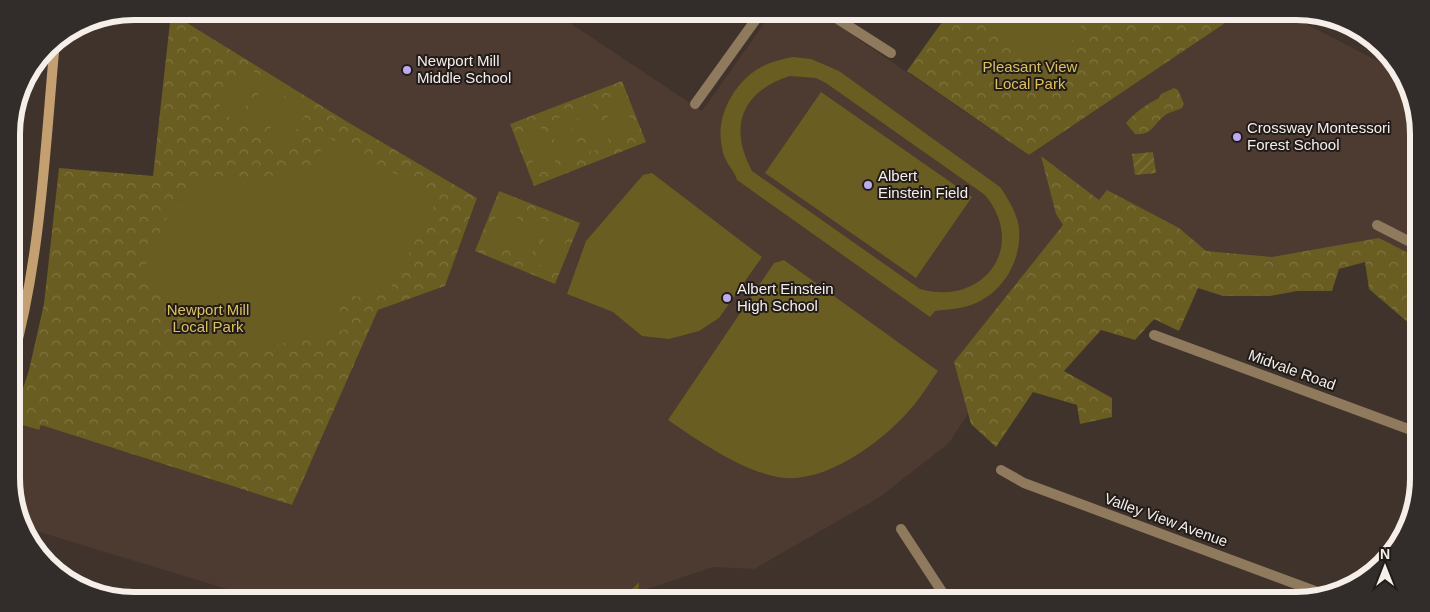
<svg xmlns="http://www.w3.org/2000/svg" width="1430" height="612" font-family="Arial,sans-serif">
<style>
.built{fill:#4d3a30}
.forest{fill:url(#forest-crowns)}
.garden{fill:url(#garden-furrows)}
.pitch{fill:#6a5d21;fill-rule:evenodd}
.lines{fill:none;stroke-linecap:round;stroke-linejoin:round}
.street{stroke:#907a5d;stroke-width:10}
.secondary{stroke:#c4a071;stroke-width:10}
.poi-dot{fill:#bea9f4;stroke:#211c19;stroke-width:2}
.labels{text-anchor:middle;stroke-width:4;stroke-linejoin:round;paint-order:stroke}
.poi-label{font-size:15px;fill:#f6eee9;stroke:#211c19;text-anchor:start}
.park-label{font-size:15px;fill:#ddc34a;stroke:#211c19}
.street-label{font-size:15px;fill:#f6eee9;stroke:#211c19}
.rim{fill:none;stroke:#f6eee9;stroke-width:6}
</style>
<defs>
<pattern id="forest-crowns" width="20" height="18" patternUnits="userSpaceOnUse" patternTransform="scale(1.25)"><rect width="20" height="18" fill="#6a5d21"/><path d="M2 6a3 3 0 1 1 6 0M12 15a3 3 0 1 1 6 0" fill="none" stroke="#807541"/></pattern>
<pattern id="garden-furrows" width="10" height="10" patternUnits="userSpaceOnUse" patternTransform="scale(1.25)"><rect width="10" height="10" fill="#6a5d21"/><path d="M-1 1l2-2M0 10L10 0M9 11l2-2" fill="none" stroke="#807541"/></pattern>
</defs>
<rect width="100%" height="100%" fill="#3f332c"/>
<!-- built -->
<path class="built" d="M168,11h384l150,100 71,-100h44l212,144 214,-144h38l118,61 19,46v146l-44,-22 -103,20 -95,-6 -79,-43 -148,230 -69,54 -126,72 -41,-2 -66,22 -11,12h-369l-241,-73 -14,-34v-72l26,8 3,-5 251,80 86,-195 67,-24 32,-88 -131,-77z"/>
<!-- forest -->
<g class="forest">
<path d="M950,11h293l-214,144 -122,-84z"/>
<path d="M171,13l175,108 131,77 -32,88 -67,24 -86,195 -251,-80 -2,5 -27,-8 17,-52 15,-66 15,-136 94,8z"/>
<path d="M622,81l24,61 -112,44 -24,-62z"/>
<path d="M1174,88l4,2 6,14 -2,4c-5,3 -14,4 -18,8 -10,8 -13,20 -29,18l-9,-11c7,-9 22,-20 33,-25l2,-4z"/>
<path d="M1041,156l58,44 8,-10 72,38 27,23 66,6 107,-19 39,20v73l-49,-42 -4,-27 -26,7 -7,22h-35l-27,5h-47l-25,-8 -19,43 -25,-12 -19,21 -34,-10 -37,41 48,27v19l-32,7 -3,-19 -44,-13 -37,55 -25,-23 -17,-62 109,-137 -7,-11z"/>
<path d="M499,191l81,32 -25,61 -80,-33z"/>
<path d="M639,582l-1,19h-17z"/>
</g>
<!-- garden -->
<path class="garden" d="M1153,152l3,21 -21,2 -3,-21z"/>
<!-- pitch -->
<g class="pitch">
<path d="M1004,11h116l-5,5 -33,8 -27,46 -64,-37z"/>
<path d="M793,57l18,2 28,12 161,116c9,13 17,26 19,41 3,31 -15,63 -43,75 -13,6 -27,6 -41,8l-5,6 -193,-137c-2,-8 -8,-13 -11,-20 -3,-5 -4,-13 -5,-18 -4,-30 16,-63 42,-76 10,-5 20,-7 30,-9zM790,76l26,2 10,5 159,112c43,52 -2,112 -65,94l-168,-118c-24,-45 -10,-80 38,-95z"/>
<path d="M243,65l20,12 -26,44 -20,-11z"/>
<path d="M267,79l21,12 -27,45 -20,-12z"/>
<path d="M821,92l151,105 -56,81 -151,-105z"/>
<path d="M291,93l20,12 -26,44 -20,-12z"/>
<path d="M620,93l16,40 -18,8 -17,-40z"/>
<path d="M593,104l17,40 -19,8 -16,-40z"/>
<path d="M566,115l17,40 -19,8 -16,-40z"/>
<path d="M540,126l17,40 -19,8 -17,-40z"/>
<path d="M329,138l102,55 4,10 -47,90c-24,6 -34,7 -54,-8l10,45 -97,21 -6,-24 -35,2 -65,-49 2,-9 25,-56 18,-14 23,-27 26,10 72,-16 1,2z"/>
<path d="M652,173l110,84 -43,61 -20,13 -30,8 -27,-3 -29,-24 -46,-18 19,-53 57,-66z"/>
<path d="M501,203l19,8 -16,40 -19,-7z"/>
<path d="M526,213l19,7 -16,41 -19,-8z"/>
<path d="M551,222l19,8 -16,40 -20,-7z"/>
<path d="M784,260l154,111c-8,11 -15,23 -24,34 -27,33 -83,76 -128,73 -39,-3 -87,-37 -118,-58l106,-157z"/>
</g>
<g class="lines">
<!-- street -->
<g class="street">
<path d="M825,11l66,42"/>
<path d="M695,104l67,-93"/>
<path d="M1377,225l41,21"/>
<path d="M1154,335l265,98"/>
<path d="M1001,470l23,13 299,111"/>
<path d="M901,529l47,72"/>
<path d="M208,601v-7"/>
</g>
<!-- secondary -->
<path class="secondary" d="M12,362c29,-104 33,-214 43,-321"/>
</g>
<!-- markers -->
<g class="poi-dot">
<circle cx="407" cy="70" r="5"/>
<circle cx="1237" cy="137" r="5"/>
<circle cx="868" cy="185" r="5"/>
<circle cx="727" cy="298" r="5"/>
</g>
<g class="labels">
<!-- poi labels -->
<g class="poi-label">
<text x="417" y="66">Newport Mill<tspan x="417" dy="17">Middle School</tspan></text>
<text x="1247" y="133">Crossway Montessori<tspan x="1247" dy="17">Forest School</tspan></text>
<text x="878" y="181">Albert<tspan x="878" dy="17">Einstein Field</tspan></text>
<text x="737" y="294">Albert Einstein<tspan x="737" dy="17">High School</tspan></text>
</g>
<!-- park labels -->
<g class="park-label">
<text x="1030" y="72">Pleasant View<tspan x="1030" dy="17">Local Park</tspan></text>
<text x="208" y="315">Newport Mill<tspan x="208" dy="17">Local Park</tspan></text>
</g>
<!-- street labels -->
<g class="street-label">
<text transform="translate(1292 370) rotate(20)" y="5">Midvale Road</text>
<text transform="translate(1166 520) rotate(20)" y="5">Valley View Avenue</text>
</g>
</g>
<!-- crop -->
<path d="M0 0H1430V612H0ZM134 20H1296A114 114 0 0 1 1410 134V478A114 114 0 0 1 1296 592H134A114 114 0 0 1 20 478V134A114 114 0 0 1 134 20Z" fill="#322d2a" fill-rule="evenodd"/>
<path class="rim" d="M134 20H1296A114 114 0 0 1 1410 134V478A114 114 0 0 1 1296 592H134A114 114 0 0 1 20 478V134A114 114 0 0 1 134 20Z"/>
<!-- north arrow -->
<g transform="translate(1385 567)" stroke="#211c19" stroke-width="4" paint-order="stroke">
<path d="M0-4L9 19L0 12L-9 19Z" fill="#f6eee9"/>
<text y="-8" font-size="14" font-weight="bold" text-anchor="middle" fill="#f6eee9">N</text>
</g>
</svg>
